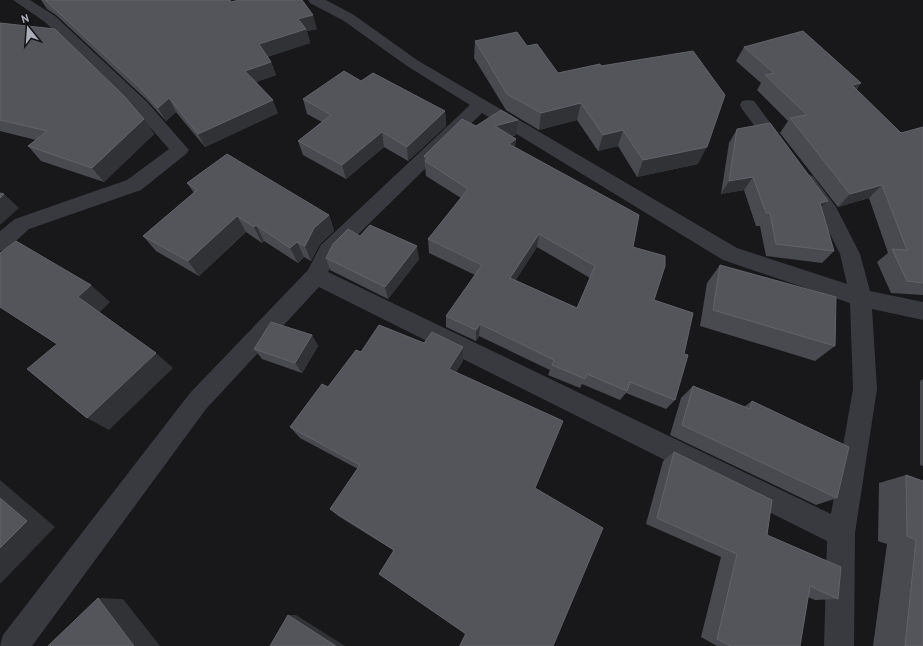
<svg xmlns="http://www.w3.org/2000/svg" width="923" height="646" font-family="'PT Sans',sans-serif">
<style>
.lines{fill:none;stroke-linecap:round;stroke-linejoin:round}
.minor{fill:#393a3f;fill-rule:evenodd}
.wall{fill:#494a4f;fill-rule:evenodd}
.shaded-wall{fill:#313235}
.building{fill:#54555a;stroke:#626369;fill-rule:evenodd}
</style>
<rect width="100%" height="100%" fill="#18181a"/>
<g class="lines">
<!-- minor -->
<g class="minor">
<path d="M13,0h17l25,16 92,86 42,48 -3,4 -45,36 -112,39 -22,20 -7,2v-20l15,-12 112,-39 42,-31 -34,-39 -90,-88z"/>
<path d="M308,0h18l28,15 63,45 320,188 110,36 -7,-30 -19,-38 -24,-35 2,-5 7,-2 7,2 23,31 24,47 10,37 53,11v18l-51,-11 5,80 -22,144 -1,113h-30l3,-105 -508,-254 -113,122 -174,237h-32l3,-11 187,-242 118,-123 13,-25 149,-140 -63,-39 -63,-45 -34,-18zM482,113l241,147 127,43 3,86 -22,125 -503,-242 8,-16z"/>
<path d="M748,100l6,1 32,43 3,4 -3,4 -6,2 -6,-2 -32,-43 -2,-4 2,-4z"/>
</g>
</g>
<!-- wall -->
<g class="wall">
<path d="M41,0h189l1,2 86,27 -10,2 3,12 -43,14 4,5 5,13 -20,7 22,31 -73,34 -29,-35 -10,9 -18,-20 -92,-86 -9,-6z"/>
<path d="M0,23l144,96 10,15 -50,48 -63,-21 -13,-15 8,-6 -36,-9z"/>
<path d="M475,41l52,5 31,27 140,91 -61,13 -19,-31 -20,5 -21,-31 -38,10 -33,-20 -32,-52z"/>
<path d="M744,47l117,36 -5,7 45,43 22,-6v168l-32,-2 -14,-31 11,-9 -19,-55 -31,9 -58,-74 8,-12 -31,-31 4,-7 -25,-22z"/>
<path d="M361,81l84,30 1,15 -38,35 -24,-14 -38,32 -43,-24 -5,-14 24,-19 -15,-8 -4,-15z"/>
<path d="M476,126l40,9 -5,2 5,2 -1,8 118,100 21,53 30,54 -9,46 -9,9 -40,-16 -6,7 -38,-16 -2,4 -32,-13 2,-5 -71,-34 -3,5 -30,-14v-11l29,-41 -46,-22 -1,-14 33,-41 -35,-22 -2,-20zM537,247l53,31 -13,30 -62,-28z"/>
<path d="M737,129l91,72 -6,7 12,43 -12,12 -56,-7 -6,-30h-4l-12,-36 -23,4 8,-51z"/>
<path d="M187,183l142,32 5,16 -14,13 -9,17 -7,-4 -6,6 -34,-22 -2,2 -16,-11 -47,44 -43,-25 -13,-15 51,-43z"/>
<path d="M360,236l59,23 -31,40 -58,-29 -4,-12z"/>
<path d="M720,265l115,81 -20,15 -115,-35 7,-43z"/>
<path d="M312,335l6,11 -16,27 -40,-14 -8,-10z"/>
<path d="M424,343l39,4v14l-7,11 79,116 18,158h-94l6,-12 -72,-84 -55,-34 -8,-7 28,-40 -58,-31 -10,-11 71,-75z"/>
<path d="M923,379v87l-3,-1v-84z"/>
<path d="M693,386l51,21 8,-6 85,97 -21,7 -146,-70 11,-37z"/>
<path d="M674,452l164,147 -23,1 -7,-3 -8,49h-83l-16,-9 20,-80 -75,-33 17,-63z"/>
<path d="M906,475l17,6v165h-50l14,-102 -9,-3 1,-58z"/>
</g>
<!-- shaded-wall -->
<g class="shaded-wall">
<path d="M313,15l4,14 -10,2 3,12 -47,15 -4,-14 39,-25z"/>
<path d="M271,62l5,13 -26,9 -5,-13z"/>
<path d="M861,83l-11,14 2,-12z"/>
<path d="M169,98l7,14 -10,9 -8,-13z"/>
<path d="M273,100l5,13 -73,34 -7,-13z"/>
<path d="M581,103l-4,17 -38,10 2,-17z"/>
<path d="M445,111l1,15 -38,35 -1,-14z"/>
<path d="M144,119l10,15 -50,48 -12,-14z"/>
<path d="M518,120l-2,15 -22,6 1,-15z"/>
<path d="M623,130l-5,16 -20,5 5,-16z"/>
<path d="M382,132l2,15 -38,32 -4,-14z"/>
<path d="M516,139l-2,15 -5,-10z"/>
<path d="M707,147l-9,17 -61,13 6,-17z"/>
<path d="M753,177l-9,13 -23,4 8,-13z"/>
<path d="M882,185l-13,13 -31,9 12,-13z"/>
<path d="M4,194l15,14 -19,17v-27z"/>
<path d="M828,201l-11,12 3,-10z"/>
<path d="M329,215l5,16 -14,13 -9,17 -6,-15 9,-18z"/>
<path d="M237,216l9,16 -47,44 -11,-15z"/>
<path d="M256,225l8,16 -2,2 -8,-16z"/>
<path d="M539,234l-2,13 -28,44 1,-13z"/>
<path d="M297,242l7,15 -6,6 -8,-15z"/>
<path d="M417,246l2,13 -31,40 -3,-12z"/>
<path d="M91,285l19,17 -12,12 -20,-17z"/>
<path d="M480,324l-1,12 -3,5v-11z"/>
<path d="M312,335l6,11 -16,27 -7,-10z"/>
<path d="M463,347v14l-14,21v-13z"/>
<path d="M156,353l17,15 -64,62 -22,-12z"/>
<path d="M0,480l55,47 -54,56h-1z"/>
<path d="M98,598l25,1 37,47h-26z"/>
<path d="M288,615h8l49,31h-9z"/>
</g>
<!-- building -->
<g class="building">
<path d="M45,0h185l1,2 8,-2h63l11,15 -15,4 8,10 -47,15 12,18 -26,9 28,29 -75,34 -29,-36 -11,10 -18,-20z"/>
<path d="M0,23l55,6 69,67 20,23 -52,49 -64,-22 19,-15 -47,-11z"/>
<path d="M803,31l58,52 -9,2 49,48 22,-6v156l-16,-2 -15,-32 15,1 -25,-65 -32,9 -60,-76 17,-3 -42,-40 9,-2 -30,-26z"/>
<path d="M517,32l10,14 10,-2 21,29 42,-9 1,2 92,-15 32,44 -18,52 -64,13 -20,-30 -20,5 -22,-32 -40,10 -34,-19 -32,-53z"/>
<path d="M344,71l17,10 12,-8 72,38 -38,36 -25,-15 -40,33 -44,-24 33,-26 -28,-16z"/>
<path d="M501,110l17,10 -23,6 21,13 -7,5 130,71 -6,32 32,9v10l-11,34 39,13 -9,41 4,1 -13,45 -45,-18 -3,9 -40,-17 -2,5 -33,-14 2,-5 -74,-36 -4,6 -30,-14 36,-51 -54,-26 40,-50 -43,-28 3,-3 -4,-2 38,-37 14,7zM539,234l56,32 -18,42 -67,-30z"/>
<path d="M770,123l58,78 -8,2 14,48 -58,-7 -6,-31h-4l-13,-36 -24,4 8,-52z"/>
<path d="M227,154l102,61 -15,13 -9,18 -8,-4 -7,6 -34,-23 -2,2 -17,-11 -49,45 -45,-25 54,-46 -10,-7z"/>
<path d="M0,193l4,1 -4,4z"/>
<path d="M370,225l47,21 -32,41 -59,-29 7,-14 15,-15 12,7z"/>
<path d="M16,241l75,44 -13,12 78,56 -69,65 -60,-49 30,-25 -57,-37v-54z"/>
<path d="M720,265l116,32 -1,49 -122,-36z"/>
<path d="M271,322l41,13 -17,28 -41,-14z"/>
<path d="M379,325l45,18 8,-11 31,15 -14,22 114,52 -28,67 68,40 -50,118h-93l6,-12 -87,-60 15,-24 -64,-41 30,-44 -70,-38 32,-43 6,3 28,-37 5,2z"/>
<path d="M693,386l57,23 2,-8 97,46 -12,51 -155,-73z"/>
<path d="M674,452l98,48 -5,35 74,32 -3,32 -28,-13 -10,60h-69l-14,-7 20,-85 -80,-36z"/>
<path d="M906,475l17,6v165h-18l11,-106 -9,-4z"/>
<path d="M0,498l27,23 -27,27z"/>
<path d="M98,598l36,48h-86z"/>
<path d="M288,615l48,31h-66z"/>
</g>
<!-- north arrow -->
<g transform="translate(28 28) rotate(343)" stroke="#131315" stroke-width="3" paint-order="stroke">
<path d="M0-3L7 15L0 10L-7 15Z" fill="#abaeb9"/>
<text y="-6" font-size="11" font-weight="bold" text-anchor="middle" fill="#abaeb9">N</text>
</g>
</svg>
